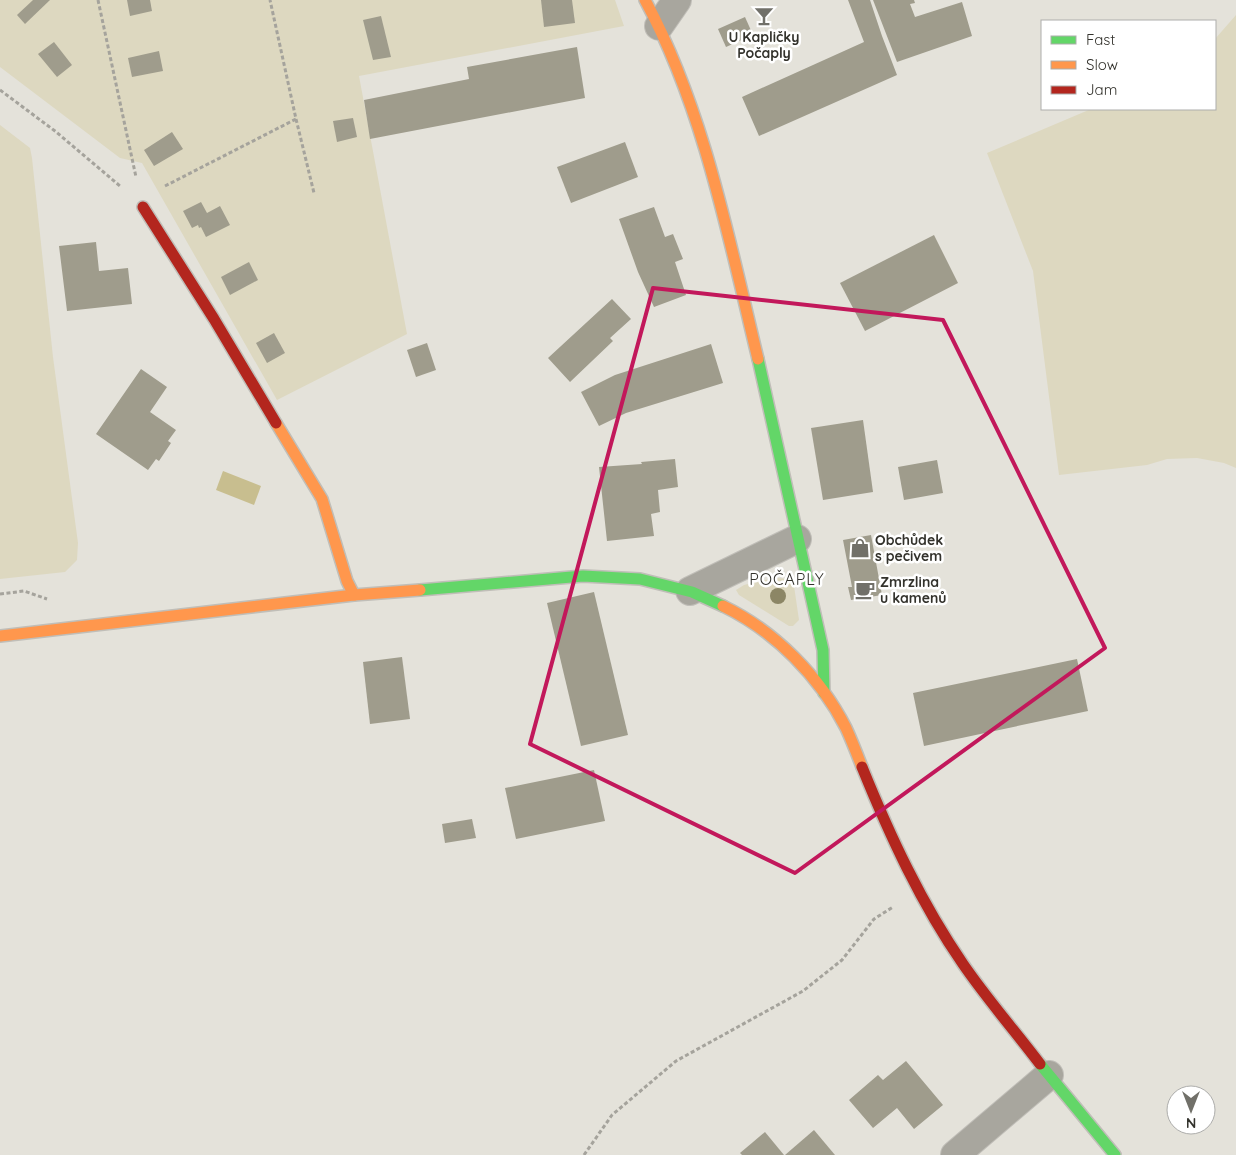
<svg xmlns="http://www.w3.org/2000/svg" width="1236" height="1155" font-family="Quicksand,sans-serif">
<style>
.green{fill:#ddd8c0}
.water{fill:#c8be8f}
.building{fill:#9f9c8c}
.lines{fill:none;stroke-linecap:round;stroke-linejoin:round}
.street-casing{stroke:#c0beb8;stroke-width:30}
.fast-casing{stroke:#c0beb8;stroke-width:14}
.slow-casing{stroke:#c0beb8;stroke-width:14}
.jam-casing{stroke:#c0beb8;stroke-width:14}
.path{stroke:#a5a39c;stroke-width:3;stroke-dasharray:4 2.5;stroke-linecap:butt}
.street{stroke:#a8a69e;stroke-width:28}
.fast{stroke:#63d668;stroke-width:11}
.slow{stroke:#ff974d;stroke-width:11}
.jam{stroke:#b3261e;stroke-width:11}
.tree{fill:#8c8665}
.marked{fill:none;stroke:#c2185b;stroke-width:4;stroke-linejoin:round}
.labels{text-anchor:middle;stroke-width:5;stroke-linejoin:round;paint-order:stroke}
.poi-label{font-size:14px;font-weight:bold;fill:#33322c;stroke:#fff;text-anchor:start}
.quarter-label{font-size:16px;letter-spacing:1px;fill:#33322c;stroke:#fff}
</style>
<rect width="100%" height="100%" fill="#e4e2da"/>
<!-- green -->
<g class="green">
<path d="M0,0h615l9,26 -265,50 48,258 -130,66 -135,-237 -22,-5 -120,-91z"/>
<path d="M1236,15v453l-12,-5 -27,-5 -30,1 -20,6 -88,10 -26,-204 -46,-118 104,-44h124v-70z"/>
<path d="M0,125l30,23 2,10 21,199 25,186 -1,17 -12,12 -65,7z"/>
<path d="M774,578c7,0 16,0 20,8l5,34 -6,6h-4l-50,-31 -3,-5 8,-5z"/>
</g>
<!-- water -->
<path class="water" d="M223,471l38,15 -7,19 -38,-15z"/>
<!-- building -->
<g class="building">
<path d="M33,0h17l-25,24 -8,-9z"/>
<path d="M127,0h23l2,11 -22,5z"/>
<path d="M541,0h31l3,23 -31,4z"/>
<path d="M848,0h22l12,36 15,39 -138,61 -17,-39 122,-55z"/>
<path d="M873,0h41l1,3 -5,1 5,13 47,-15 10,34 -75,26z"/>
<path d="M381,16l10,41 -18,3 -10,-40z"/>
<path d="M745,17l8,18 -27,12 -8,-18z"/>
<path d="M54,42l18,23 -15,12 -19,-23z"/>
<path d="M577,47l8,51 -215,41 -6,-39 105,-21 -2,-12z"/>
<path d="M159,51l4,20 -31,6 -4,-19z"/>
<path d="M353,118l4,19 -20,5 -4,-21z"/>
<path d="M172,132l11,17 -29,17 -10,-16z"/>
<path d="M625,142l13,35 -67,26 -14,-36z"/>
<path d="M201,202l6,11 13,-7 10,19 -24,12 -5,-10 -2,1 -1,-3 -6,3 -9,-17z"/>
<path d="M654,207l11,30 8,-3 10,25 -8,3 11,33 -32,12 -16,-35 -19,-53z"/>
<path d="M934,235l24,48 -93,48 -25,-48z"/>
<path d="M96,242l3,29 29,-3 4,36 -65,7 -8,-65z"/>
<path d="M249,262l9,18 -28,15 -9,-18z"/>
<path d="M612,299l19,20 -21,19 3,3 -43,41 -22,-24z"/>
<path d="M274,333l11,20 -18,10 -11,-20z"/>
<path d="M427,343l9,27 -20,7 -9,-27z"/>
<path d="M711,344l12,39 -97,30 -27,13 -18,-34 34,-17z"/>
<path d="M141,369l26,18 -17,25 26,18 -8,11 3,2 -12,18 -3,-2 -8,11 -52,-36z"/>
<path d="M863,420l10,72 -50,8 -12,-72z"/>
<path d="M675,459l3,28 -20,3 2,22 -9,2 3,22 -47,5 -8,-74 43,-3 -1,-2z"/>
<path d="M937,460l6,33 -39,7 -6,-33z"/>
<path d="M871,535l11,60 -31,5 -3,-13h4l-9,-47z"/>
<path d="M594,592l34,143 -47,11 -34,-143z"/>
<path d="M402,657l8,62 -40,5 -7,-62z"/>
<path d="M1077,659l11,52 -164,35 -11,-53z"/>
<path d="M594,770l11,51 -89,18 -11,-51z"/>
<path d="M472,819l4,19 -31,5 -3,-19z"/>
<path d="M906,1061l37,44 -29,24 -17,-21 -24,20 -24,-28 29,-25 5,5z"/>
<path d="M814,1130l21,25h-50z"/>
<path d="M765,1132l19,23h-42l-2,-2z"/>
</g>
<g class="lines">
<defs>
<g id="street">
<path d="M659,26l18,-26"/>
<path d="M690,591l107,-52"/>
<path d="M955,1155l94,-80"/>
</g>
<g id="fast">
<path d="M758,359l65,291 1,43"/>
<path d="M420,590l163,-14 57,3 52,13 31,14"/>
<path d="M1040,1064l75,91"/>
</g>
<g id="slow">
<path d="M645,0c59,109 84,240 113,359"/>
<path d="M276,423l46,76 25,82 7,14"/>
<path d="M723,606c52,25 97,71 123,122 6,13 11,26 16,39"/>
<path d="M0,636l354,-41 66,-5"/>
</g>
<g id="jam">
<path d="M143,207l71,112 62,104"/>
<path d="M862,767c28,69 59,136 101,197 24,35 52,67 77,100"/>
</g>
</defs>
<!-- street casing -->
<use href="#street" class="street-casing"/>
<!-- fast casing -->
<use href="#fast" class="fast-casing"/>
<!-- slow casing -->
<use href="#slow" class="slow-casing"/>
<!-- jam casing -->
<use href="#jam" class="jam-casing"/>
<!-- path -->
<g class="path">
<path d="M98,0l38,177"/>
<path d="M0,90l55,41 65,55"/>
<path d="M296,119l18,74"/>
<path d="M165,186l131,-67 -26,-119"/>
<path d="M0,594l24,-3 23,8"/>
<path d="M584,1155l28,-40 64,-54 127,-70 39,-31 32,-41 19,-12"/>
</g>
<!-- street -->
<use href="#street" class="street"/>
<!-- fast -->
<use href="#fast" class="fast"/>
<!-- slow -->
<use href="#slow" class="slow"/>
<!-- jam -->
<use href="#jam" class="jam"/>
</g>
<!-- trees -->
<circle class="tree" cx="778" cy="596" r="8"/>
<!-- marked area -->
<path class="marked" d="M653,288l290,32 162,328 -310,225 -265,-129z"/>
<!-- icons -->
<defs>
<symbol id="bar-bare" viewBox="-9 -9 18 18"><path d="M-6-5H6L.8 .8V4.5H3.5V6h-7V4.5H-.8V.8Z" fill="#717069" stroke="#fff" stroke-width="2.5" paint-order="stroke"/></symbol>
<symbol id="shop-bare" viewBox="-9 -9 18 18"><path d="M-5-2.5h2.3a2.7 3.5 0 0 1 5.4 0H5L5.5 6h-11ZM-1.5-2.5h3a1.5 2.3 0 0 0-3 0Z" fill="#717069" stroke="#fff" stroke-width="2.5" paint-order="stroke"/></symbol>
<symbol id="cafe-bare" viewBox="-9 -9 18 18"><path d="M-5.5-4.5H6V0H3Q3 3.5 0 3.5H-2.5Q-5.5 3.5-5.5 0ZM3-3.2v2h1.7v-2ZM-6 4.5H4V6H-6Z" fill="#717069" stroke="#fff" stroke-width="2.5" paint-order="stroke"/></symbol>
</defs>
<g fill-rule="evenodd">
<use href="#bar-bare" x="750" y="2" width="28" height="28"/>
<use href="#shop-bare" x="846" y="534" width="28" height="28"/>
<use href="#cafe-bare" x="851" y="576" width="28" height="28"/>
</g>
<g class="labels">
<!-- poi labels -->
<g class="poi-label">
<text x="764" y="42" text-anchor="middle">U Kapličky<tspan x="764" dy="16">Počaply</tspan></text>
<text x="875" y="545">Obchůdek<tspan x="875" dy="16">s pečivem</tspan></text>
<text x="880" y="587">Zmrzlina<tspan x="880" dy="16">u kamenů</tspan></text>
</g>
<!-- quarter labels -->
<g class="quarter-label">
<text x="787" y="585">POČAPLY</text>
</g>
</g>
<!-- legend -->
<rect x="1041" y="20" width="175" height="90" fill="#ffffff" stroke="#adadab"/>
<rect x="1051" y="36" width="25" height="8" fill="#63d668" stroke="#adadab"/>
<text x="1086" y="45" font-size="15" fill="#33322c">Fast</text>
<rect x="1051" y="61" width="25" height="8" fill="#ff974d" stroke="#adadab"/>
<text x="1086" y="70" font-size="15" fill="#33322c">Slow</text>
<rect x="1051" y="86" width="25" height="8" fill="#b3261e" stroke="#adadab"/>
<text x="1086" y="95" font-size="15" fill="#33322c">Jam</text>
<!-- north arrow -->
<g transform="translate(1191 1110) rotate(180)"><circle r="24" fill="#ffffff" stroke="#adadab"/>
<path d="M0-4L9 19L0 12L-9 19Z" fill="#717069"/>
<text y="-8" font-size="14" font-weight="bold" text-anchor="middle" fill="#33322c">N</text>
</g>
</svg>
